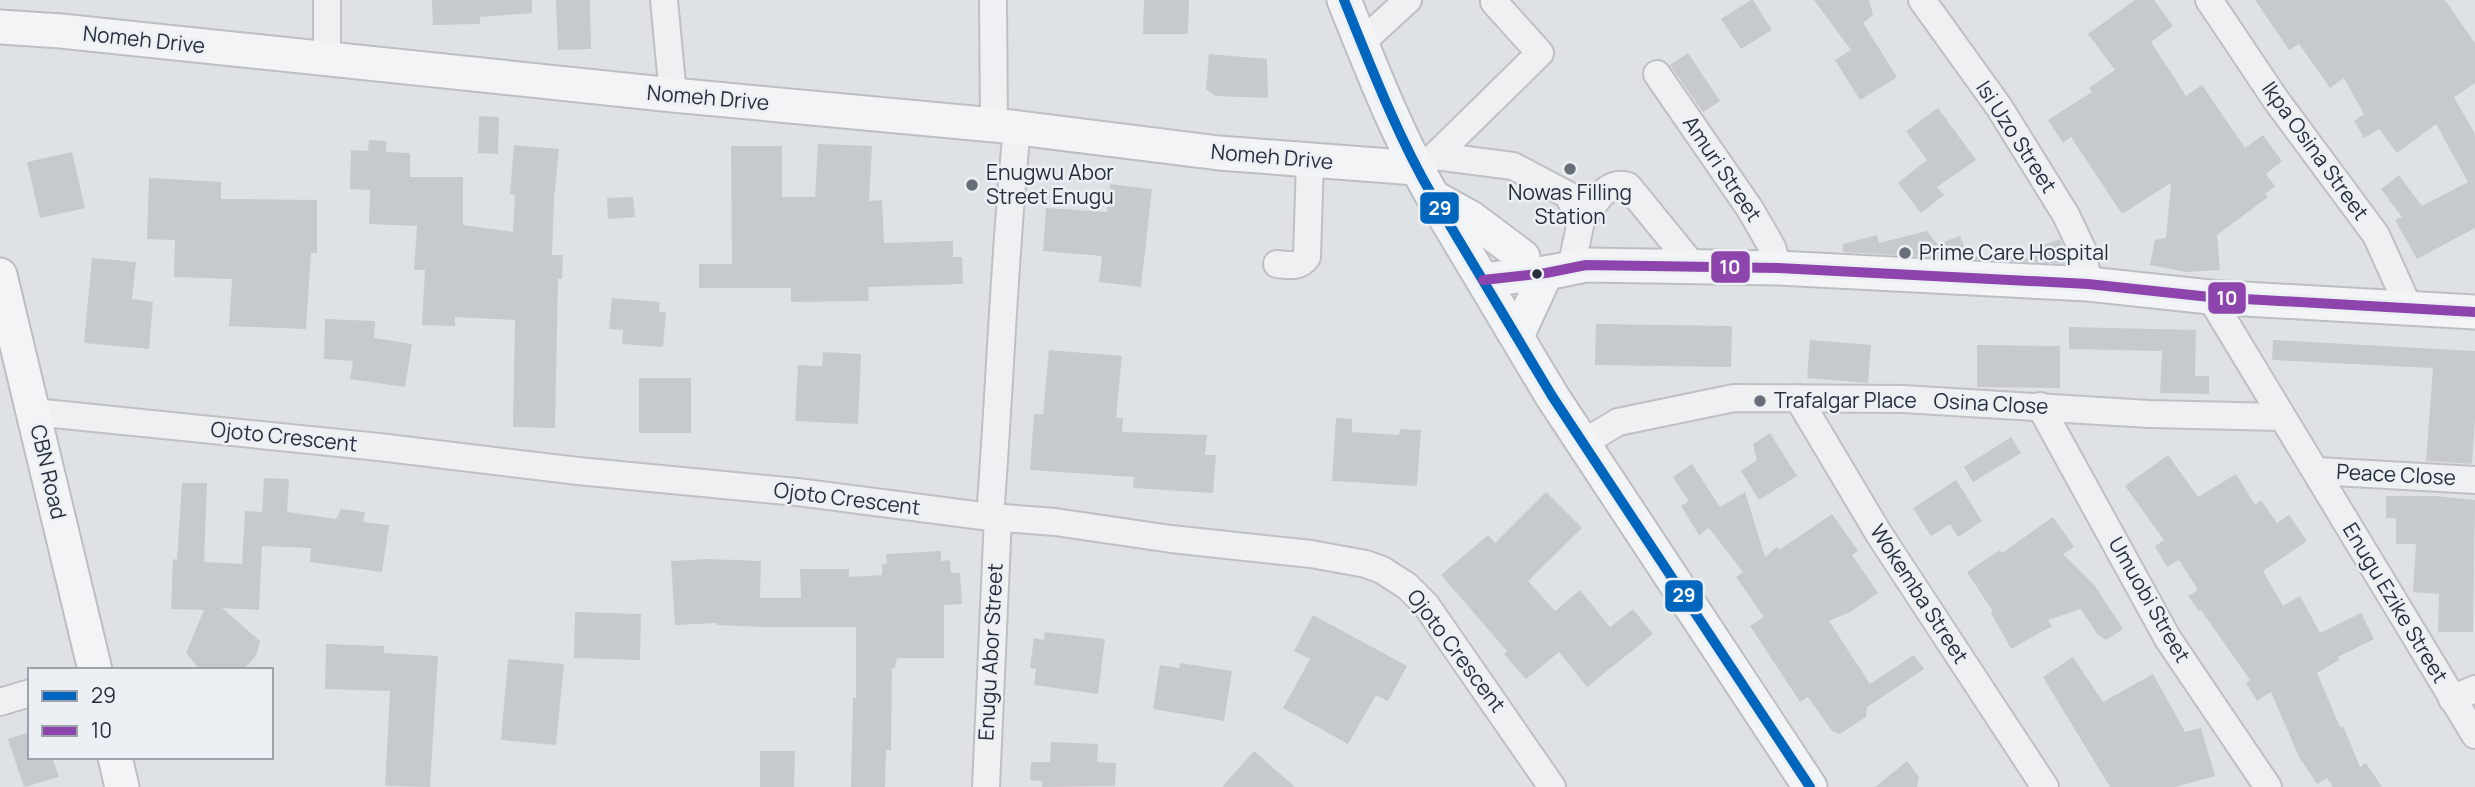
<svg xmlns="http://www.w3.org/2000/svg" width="2475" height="787" font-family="Manrope,sans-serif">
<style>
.building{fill:#c7cacd}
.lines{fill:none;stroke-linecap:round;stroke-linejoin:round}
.minor-casing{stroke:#bec0c3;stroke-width:30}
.major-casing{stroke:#bcbfc2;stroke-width:37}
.minor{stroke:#eff0f1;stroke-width:26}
.major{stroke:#f3f4f5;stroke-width:33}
.bus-1-casing{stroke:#ecf0f4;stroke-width:16}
.bus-2-casing{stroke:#ecf0f4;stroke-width:16}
.bus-1{stroke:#0065bd;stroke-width:10}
.bus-2{stroke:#8e44ad;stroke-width:10}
.poi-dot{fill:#676e78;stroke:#ecf0f4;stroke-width:2.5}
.bus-dot{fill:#272f3d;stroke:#ecf0f4;stroke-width:2.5}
.labels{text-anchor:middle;stroke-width:5;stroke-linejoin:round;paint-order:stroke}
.street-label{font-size:21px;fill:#272f3d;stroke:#ecf0f4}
.poi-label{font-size:21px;fill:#272f3d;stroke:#ecf0f4;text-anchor:start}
.line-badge{stroke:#ecf0f4;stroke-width:2.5}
.badge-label{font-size:19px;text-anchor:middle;font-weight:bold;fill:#fff}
</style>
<rect width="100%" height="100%" fill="#dfe2e5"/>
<!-- building -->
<g class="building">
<path d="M432,0h100v13l-52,4v7l-47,1z"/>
<path d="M556,0h34l1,49 -33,1z"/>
<path d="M1144,0h45l-1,34h-45z"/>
<path d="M1751,0h2l19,30 -31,19 -20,-30z"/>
<path d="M1814,0h55l4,15 -10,8 34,54 -37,23 -25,-40 16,-10z"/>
<path d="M2135,0h19l19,26 -22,16 35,54 16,-11 43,63 18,-13 19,26 -16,13 9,12 -10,8 3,3 -51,38 3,35 -34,2 -36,-7 5,-25 11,-2 5,-55 -49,31 -51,-77 -8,6 -15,-23 44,-28 -3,-4 26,-18 -27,-36z"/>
<path d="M2255,0h190l30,43v40l-21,14 21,37v94l-58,31 -22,-39 7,-3 -21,-28 18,-14 23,31 46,-24 -32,-58 -39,29 -18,-24 -15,9 -10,-17 10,-7 -20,-36 -14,10 -31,-44 -10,6z"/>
<path d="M1688,53l32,48 -17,11 -33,-47z"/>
<path d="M1209,54l58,5 1,39 -53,-2 -9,-7z"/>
<path d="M1938,108l38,52 -39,27 7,8 -23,18 -23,-30 29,-23 -21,-29z"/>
<path d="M479,116l20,1 -1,37 -20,-1z"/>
<path d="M369,140l17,1v11l24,1v24h53v48l50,7 2,-37 -5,-1 4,-49 45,4 -5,49 -2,57h11l-1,24h-4l-3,149 -42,-1 2,-107 -60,-3v9l-33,-1 3,-55h-11l3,-44 -48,-2 1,-34 -20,-1 1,-39 17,1z"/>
<path d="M818,144l54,2 -3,55 13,-1 2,43 69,-2v16h9l1,27 -95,3 1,14 -78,1v-14h-92v-24h33l-1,-118h51v51h33z"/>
<path d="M72,152l13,56 -45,10 -13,-56z"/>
<path d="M149,178l72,4v17l96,1v53h-6l-5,76 -77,-3 3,-47 -58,-2 1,-37 -28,-1z"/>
<path d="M1110,184l42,5 -11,98 -42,-5 3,-26 -59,-5 3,-43 61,4z"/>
<path d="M633,197l2,20 -27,2 -1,-21z"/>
<path d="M1927,231l10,13 23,-8 8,20 61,2v-7l31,-12 9,25 -226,-12v-8l34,-9 2,8z"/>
<path d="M92,258l44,4 -4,37 21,3 -4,47 -65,-6z"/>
<path d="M612,298l48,4 -1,10h7l-3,35 -41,-3 1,-14 -14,-1z"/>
<path d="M325,319l50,2 -1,17 38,6 -7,43 -55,-8 3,-18 -29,-2z"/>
<path d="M1596,324l136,2 -1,41 -136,-2z"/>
<path d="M2069,327l127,3 -1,46h14v18l-49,-1 2,-42 -93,-2z"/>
<path d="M1810,340l61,5 -3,38 -61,-5z"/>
<path d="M2273,340l202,11v69l-3,44 -46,-3 7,-93 -161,-8z"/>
<path d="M1977,345l83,1v42l-83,-1z"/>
<path d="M1049,350l73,6 -6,62h7l-1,14 85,3 -2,20h11l-3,38 -80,-5 1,-11 -104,-7 4,-56h9z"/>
<path d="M823,352l38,2 -3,70 -63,-3 3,-56 24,1z"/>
<rect x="639" y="378" width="52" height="55"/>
<path d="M1336,418l16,1v13l47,3 1,-6 21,1 -4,56 -85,-5z"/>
<path d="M1770,433l27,43 -38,24 -18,-29 16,-11 -4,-16z"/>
<path d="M2011,437l10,16 -48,29 -9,-15z"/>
<path d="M2168,455l30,42 38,-23 19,31 6,-5 16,23 12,-8 18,26 -44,30 20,35 17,-10 20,37 41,-20 13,26 -36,18 1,3 -22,13 23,54 3,-1 17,41 6,-4 16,24h-49l-6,-9 -10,6 -18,-27 -28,-65 -14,9 -11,-18 4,-3 -49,-70 -2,1 -11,-15 10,-6 -19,-30 -12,7 -12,-21 9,-6 -39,-54z"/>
<path d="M1692,464l28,43 25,-15 20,65 12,-10 2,3 53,-36 26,37 -6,4 26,38 -26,18 -23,10 41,63 44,-29 10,14 -57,38 -1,10 -26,17 -8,-3 -24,-34 -8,5 -50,-76 14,-9 -28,-40 7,-5 -34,-44 -10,7 -18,-29 8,-5 -16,-24z"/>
<path d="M264,478l25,1 -2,33 49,7 5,-10 24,3 -2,10 26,3 -7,47 -72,-10 1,-14 -49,-2 -3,64 -37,-2 38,33 -4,15 -13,14h-43l-14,-17 18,-43 -33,-1 2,-50 4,1 5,-77h25l-3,79 38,2 3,-53 17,1z"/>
<path d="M1956,480l26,41 -24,16 -8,-13 -19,12 -18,-28z"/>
<path d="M1546,492l36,36 -54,53 27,30 25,-21 30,37 23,-18 20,25 -66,53 -28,-35 -33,27 -22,-25 3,-3 -66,-76 47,-40 7,8z"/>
<path d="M2386,496h50l39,4 -2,132h-35l1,-38 -26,-2 3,-48h-20v-26h-10z"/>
<path d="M2053,517l21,30 -11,7 32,32 28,43 -17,11 -9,-6 -16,-25 -33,11 4,6 -41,23 -20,-36 2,-1 -26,-40 33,-22 2,3z"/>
<path d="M941,551v10l9,-1 1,13h9l2,31 -18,1v53h-47l-2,10h-3l-1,82h-5l-1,37h-34l2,-89h3v-71h-89l-50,-2v-2l-42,2 -4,-64 37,-2 53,2 -1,37h41l-1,-29h49v8l33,-2v-11h5l-1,-10z"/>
<path d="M575,612l66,2 -1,46 -66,-2z"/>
<path d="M1313,615l94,51 -19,35 -12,-6 -28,49 -65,-36 27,-49 -16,-8z"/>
<path d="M1045,632l60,7 -7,55 -64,-9 2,-16 -6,-1 4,-30 10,2z"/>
<path d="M326,644l58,2v7l54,3 -8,131 -45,-1 5,-95 -65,-2z"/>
<path d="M2073,657l30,45 50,-28 32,58 16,-4 14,48 -40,11h-65l-67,-110z"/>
<path d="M508,659l56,5 -8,81 -55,-5z"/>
<path d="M1180,663l52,8 -8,50 -71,-12 7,-44 19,3z"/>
<path d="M30,732v25h22l7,20 -35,10 -16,-48z"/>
<path d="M1051,742l47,2 -1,18 19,1 -1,23 -73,1v-6l-12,-1 1,-18h19z"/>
<path d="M760,751h35l-1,36h-34z"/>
<path d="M1254,751l41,36h-73z"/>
<path d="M1907,761l12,16 -2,10h-42z"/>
</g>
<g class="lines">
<defs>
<g id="minor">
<path d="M664,0l9,95"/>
<path d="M993,0l1,125"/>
<path d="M1922,0l77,107 67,108 17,36 5,33"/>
<path d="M2209,0l67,100 100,135 33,73"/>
<path d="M1361,43l47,-43"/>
<path d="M327,59v-59"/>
<path d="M1657,74l93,135 22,38 6,21"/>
<path d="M1435,156l78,10 55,29 13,26 -8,38"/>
<path d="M1416,168l19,-12 105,-103 -46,-51"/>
<path d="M1581,221c13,-16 25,-42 47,-35l66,81"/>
<path d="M1277,264c12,1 22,4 30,-7l3,-97"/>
<path d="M2210,297l265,438"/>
<path d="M1798,398l81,136 166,253"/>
<path d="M2040,406l128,233 100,148"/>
<path d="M34,412l345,35 199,24 219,21 193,25 65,5 116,17 140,15 55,10 16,6 25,16 19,19 126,182"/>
<path d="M1583,443l35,-21 116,-24 169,1 246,15 132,3"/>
<path d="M2317,471l158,9"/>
<path d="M990,517c10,-130 14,-260 27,-389"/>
<path d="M2452,699l23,-10"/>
<path d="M0,702l30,-9"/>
<path d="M986,787l12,-270"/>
</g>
<g id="major">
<path d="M1344,0c27,67 53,135 89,197l119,199 258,391"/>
<path d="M0,27l61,4 612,64 321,30 225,28 197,15"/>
<path d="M1435,198l36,20 52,39"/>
<path d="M0,275l95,395"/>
<path d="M1483,280l63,-7 40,-8 192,3 310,16 122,13 265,15"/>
<path d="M1517,336l29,-63"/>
<path d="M115,757l7,30"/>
</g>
</defs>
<!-- minor casing -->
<use href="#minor" class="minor-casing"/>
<!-- major casing -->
<use href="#major" class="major-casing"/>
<!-- minor -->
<use href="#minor" class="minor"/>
<!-- major -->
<use href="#major" class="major"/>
<defs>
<path id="bus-1" d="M1344,0c27,67 53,135 89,197l119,199 258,391"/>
<path id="bus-2" d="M1483,280l63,-7 40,-8 192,3 310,16 122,13 265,15"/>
</defs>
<!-- bus-1 casing -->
<use href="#bus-1" class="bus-1-casing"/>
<!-- bus-2 casing -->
<use href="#bus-2" class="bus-2-casing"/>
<!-- bus-1 -->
<use href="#bus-1" class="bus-1"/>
<!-- bus-2 -->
<use href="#bus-2" class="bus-2"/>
</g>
<!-- markers -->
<g class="poi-dot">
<circle cx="1570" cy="169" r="7"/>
<circle cx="972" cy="185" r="7"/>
<circle cx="1905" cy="253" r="7"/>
<circle cx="1760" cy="401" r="7"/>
</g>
<circle class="bus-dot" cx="1537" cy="274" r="6"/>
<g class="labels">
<!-- street labels -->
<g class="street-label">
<text transform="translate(144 40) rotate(6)" y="7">Nomeh Drive</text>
<text transform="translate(708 98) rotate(5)" y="7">Nomeh Drive</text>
<text transform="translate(2016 137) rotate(57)" y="7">Isi Uzo Street</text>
<text transform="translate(2315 151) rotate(54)" y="7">Ikpa Osina Street</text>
<text transform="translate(1272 157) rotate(5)" y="7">Nomeh Drive</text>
<text transform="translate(1722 169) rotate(56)" y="7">Amuri Street</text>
<text transform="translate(1991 404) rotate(3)" y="7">Osina Close</text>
<text transform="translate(284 437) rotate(6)" y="7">Ojoto Crescent</text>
<text transform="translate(48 472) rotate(77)" y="7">CBN Road</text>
<text transform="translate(2396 475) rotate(3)" y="7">Peace Close</text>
<text transform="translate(847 499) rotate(7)" y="7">Ojoto Crescent</text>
<text transform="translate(1919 594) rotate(57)" y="7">Wokemba Street</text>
<text transform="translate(2149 600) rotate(60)" y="7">Umuobi Street</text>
<text transform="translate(2395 603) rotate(59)" y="7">Enugu Ezike Street</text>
<text transform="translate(1456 651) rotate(53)" y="7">Ojoto Crescent</text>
<text transform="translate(991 652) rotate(-87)" y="7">Enugu Abor Street</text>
</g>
<!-- poi labels -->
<g class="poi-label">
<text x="986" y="180">Enugwu Abor<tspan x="986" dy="24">Street Enugu</tspan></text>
<text x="1570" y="200" text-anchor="middle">Nowas Filling<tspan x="1570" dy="24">Station</tspan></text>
<text x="1919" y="260">Prime Care Hospital</text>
<text x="1774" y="408">Trafalgar Place</text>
</g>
</g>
<g class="line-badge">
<rect x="1419" y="191" width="41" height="34" rx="7" fill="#0065bd"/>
<rect x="1710" y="250" width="41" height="34" rx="7" fill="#8e44ad"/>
<rect x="2207" y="281" width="40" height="34" rx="7" fill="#8e44ad"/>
<rect x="1664" y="579" width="40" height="34" rx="7" fill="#0065bd"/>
</g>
<g class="badge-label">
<text x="1440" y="215">29</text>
<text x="1730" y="274">10</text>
<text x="2227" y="305">10</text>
<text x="1684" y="602">29</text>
</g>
<!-- legend -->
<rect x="28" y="668" width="245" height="91" fill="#ecf0f4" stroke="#9da3ab" stroke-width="2"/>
<rect x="42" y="691" width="35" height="10" fill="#0065bd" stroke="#9da3ab" stroke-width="2"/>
<text x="91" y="703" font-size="21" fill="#272f3d">29</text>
<rect x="42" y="726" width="35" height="10" fill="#8e44ad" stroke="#9da3ab" stroke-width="2"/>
<text x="91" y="738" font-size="21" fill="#272f3d">10</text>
</svg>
